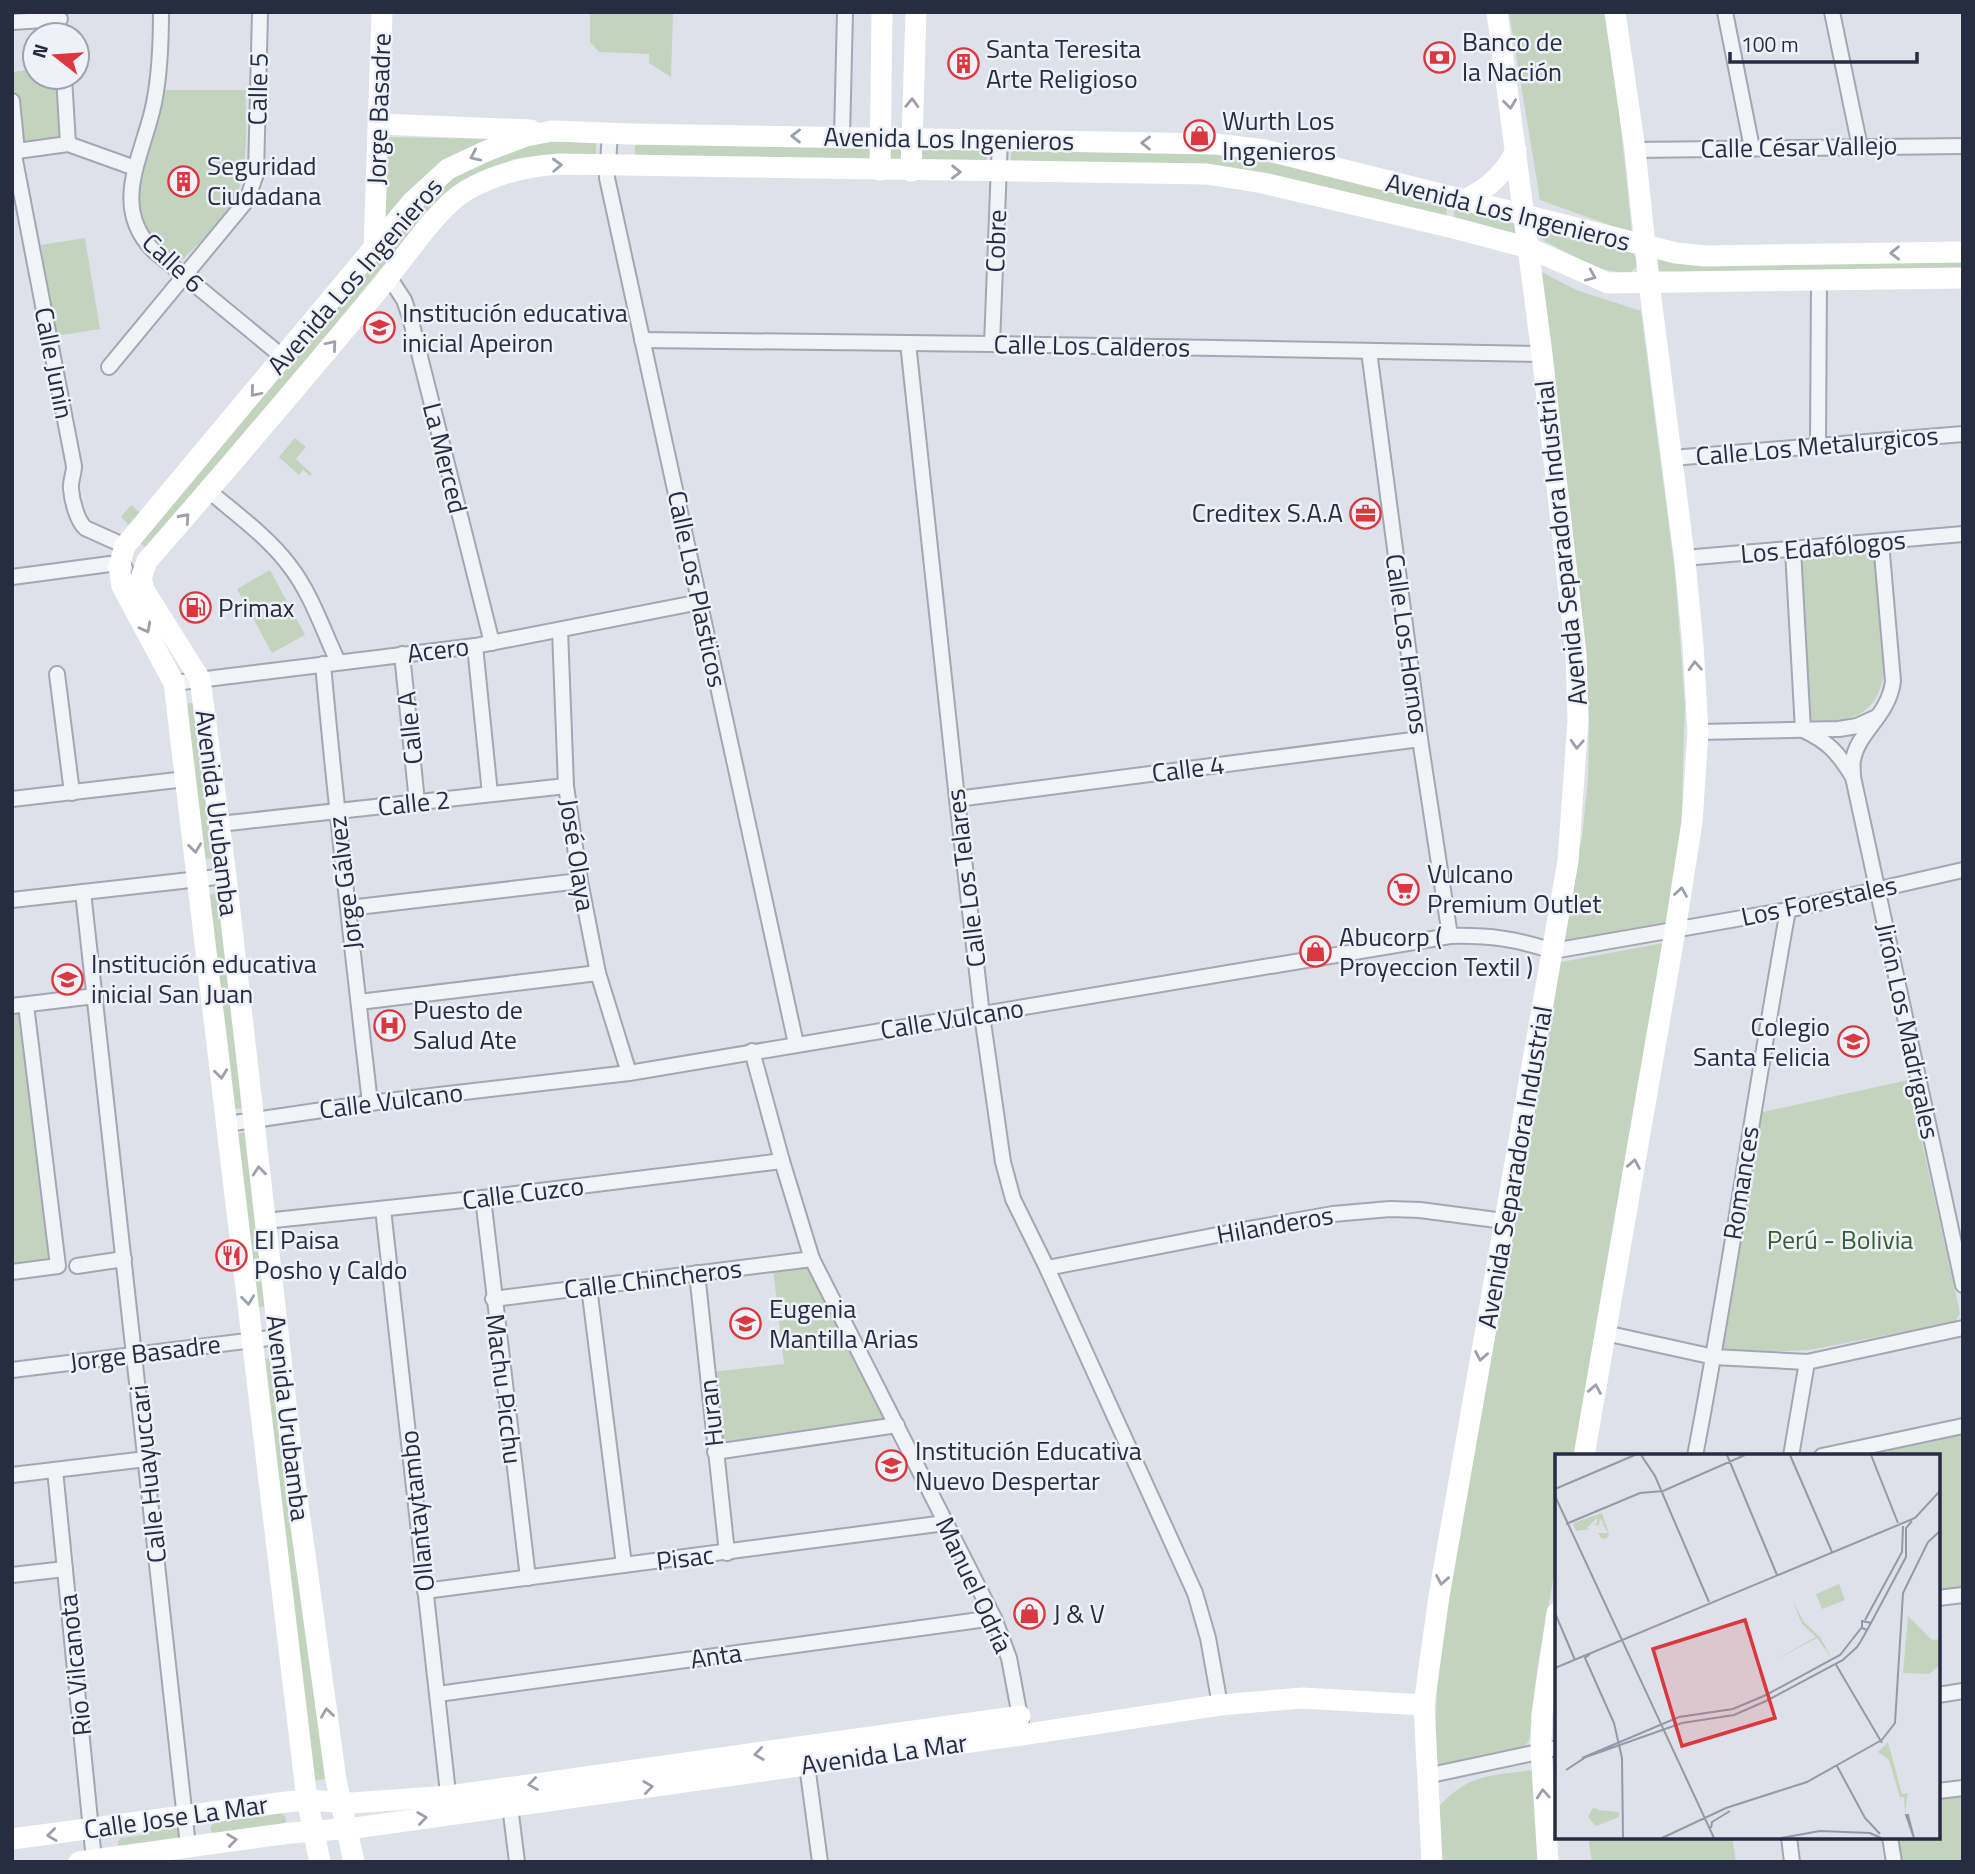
<svg xmlns="http://www.w3.org/2000/svg" width="1975" height="1874" font-family="'Titillium Web',sans-serif">
<style>
.green{fill:#c2d4be}
.lines{fill:none;stroke-linecap:round;stroke-linejoin:round}
.street-casing{stroke:#a3a7b4;stroke-width:18}
.street{stroke:#f1f3f7;stroke-width:14}
.secondary{stroke:#fff;stroke-width:21}
.oneway{stroke:#9da0aa}
.labels{text-anchor:middle;stroke-width:5;stroke-linejoin:round;paint-order:stroke}
.poi-label{font-size:26px;fill:#262d42;stroke:#eef1f7;text-anchor:start}
.street-label{font-size:26px;fill:#262d42;stroke:#eef1f7}
.park-label{font-size:26px;fill:#365f32;stroke:#eef1f7}
.inset-road{fill:none;stroke:#9499a6;stroke-width:2}
.view{fill:#da373f;fill-opacity:0.15;stroke:#da373f;stroke-width:3.5}
.inset-edge{fill:none;stroke:#262d42;stroke-width:3.5}
</style>
<rect width="100%" height="100%" fill="#dee1e9"/>
<!-- green -->
<g class="green">
<path d="M590,12h83l-2,65 -22,-14v-9l-50,-2 -9,-10z"/>
<path d="M1509,12h95l11,60 17,161 -92,-33z"/>
<path d="M35,69v8h24l1,58 -2,5 -39,6 -7,-74z"/>
<path d="M165,90h81c-1,31 4,80 -11,108 -12,23 -34,43 -53,62 -12,-4 -22,-11 -30,-22 -7,-11 -12,-23 -14,-36 -3,-27 19,-84 27,-112z"/>
<path d="M386,137l109,2 -111,86z"/>
<path d="M531,142h65v15l-61,-1 -21,3 -44,19 -47,39 -175,214 -102,117 -8,-7 275,-331 52,-43z"/>
<path d="M640,142l342,7 5,5v7l-348,-1 -4,-6v-8z"/>
<path d="M1016,149l174,1 72,7 190,46 -5,4 -1,12 -187,-47 -248,-11v-8z"/>
<path d="M1458,205l57,15 3,18 -64,-18v-11z"/>
<path d="M1543,227l85,21 11,12 -2,6 -8,8 -34,-6 -52,-28z"/>
<path d="M85,238l15,91 -44,7 -15,-91z"/>
<path d="M1658,257l305,2v10l-263,5 -41,-3z"/>
<path d="M1538,270l38,20 65,21 34,262 10,132 -4,132 -13,90 -108,18 22,-108 6,-56 1,-56 -3,-73z"/>
<path d="M295,438l11,9 -10,12 16,15 -2,2 -7,-6 -4,5 -20,-18z"/>
<path d="M131,505l10,8 -11,13 -9,-9z"/>
<path d="M1874,551l10,124c-9,43 -36,47 -74,47l-9,-166z"/>
<path d="M270,570l35,65 -33,18 -35,-64z"/>
<path d="M189,703h8l16,156 -9,-1 -17,-152z"/>
<path d="M219,893l29,215 -15,1 -24,-212 1,-3z"/>
<path d="M1663,943l-88,513h-18v102l-20,112 -8,71 -10,12 -71,15 -14,-6 4,-98 34,-203 60,-330 24,-168z"/>
<path d="M28,1008l29,252 -45,6v-256z"/>
<path d="M1908,1080l52,233 -5,9 -146,28 -42,2 -46,-2 38,-237z"/>
<path d="M249,1132l20,174 -11,1 -20,-174z"/>
<path d="M805,1264l82,159 -169,24 -7,-75 73,-8 -11,-96z"/>
<path d="M276,1357l49,422 -12,2 -49,-422z"/>
<path d="M1963,1433v155l-25,3v-135h-50l1,-8z"/>
<path d="M1533,1770l6,92h-100l-4,-51c31,-37 53,-35 98,-41z"/>
<path d="M1963,1794v68h-63l-3,-25h41v-40z"/>
<path d="M278,1811l7,5 1,6 -5,6 -68,6 -3,-5 5,-10z"/>
<path d="M174,1826l4,2 1,10 -60,10 -1,-6 3,-4 22,-3 7,-6z"/>
<path d="M1588,1837h144l4,25h-144z"/>
</g>
<g class="lines">
<defs>
<g id="street">
<path d="M161,12c0,31 -1,61 -7,91 -10,51 -45,102 -1,147l131,108"/>
<path d="M1725,12l27,136"/>
<path d="M1832,12l28,135"/>
<path d="M12,22l48,-3"/>
<path d="M64,77l4,67"/>
<path d="M12,101l5,50"/>
<path d="M610,133l-3,45 189,866"/>
<path d="M842,137l3,-125"/>
<path d="M1635,150l328,-4"/>
<path d="M389,277l15,23 6,17 82,326"/>
<path d="M642,340l350,4 550,10"/>
<path d="M908,343l49,456 25,216 21,147 10,37 34,69 148,325 13,45 12,67"/>
<path d="M992,344l8,-205"/>
<path d="M1369,351l51,388 30,197"/>
<path d="M109,367l138,-167 9,-26 4,-162"/>
<path d="M1818,446l1,-165"/>
<path d="M1672,458l291,-24"/>
<path d="M209,491c27,23 58,45 80,74 22,28 34,65 49,97"/>
<path d="M1881,542l12,139c-4,35 -35,50 -40,79 -1,6 0,12 0,17l110,508"/>
<path d="M125,546l-40,-18c-8,-8 -13,-27 -14,-39 -1,-7 3,-15 3,-23l-60,-311 3,-4 51,-7 67,24"/>
<path d="M1793,550l10,180c26,12 35,23 50,47"/>
<path d="M1684,558l279,-24"/>
<path d="M12,577l98,-13 15,4"/>
<path d="M560,630l6,156 14,95 18,92 31,100"/>
<path d="M475,646l15,148"/>
<path d="M402,654l15,148"/>
<path d="M323,664c13,146 30,292 47,439"/>
<path d="M57,674l15,119"/>
<path d="M174,683l301,-37 225,-44"/>
<path d="M1698,732l141,-3 18,-3 20,-9"/>
<path d="M12,799l174,-20"/>
<path d="M957,799l463,-60"/>
<path d="M219,824l347,-38"/>
<path d="M83,892l105,954"/>
<path d="M12,900l214,-24"/>
<path d="M349,908l231,-27"/>
<path d="M359,1002l239,-29"/>
<path d="M12,1006l83,-10"/>
<path d="M752,1051l30,110 30,98 182,359 15,40 12,64"/>
<path d="M227,1124l143,-21 259,-30 821,-137c39,-1 67,3 103,15l235,-41 175,-40"/>
<path d="M483,1198l45,380"/>
<path d="M383,1209l66,593"/>
<path d="M265,1221l218,-23 299,-37"/>
<path d="M77,1266l47,-7"/>
<path d="M1047,1268l201,-39 85,-15 57,-5 30,1 84,11"/>
<path d="M12,1272l46,-6 -32,-261"/>
<path d="M697,1273l30,280"/>
<path d="M589,1287l35,278"/>
<path d="M493,1299l319,-40"/>
<path d="M1605,1333l109,24 93,5 156,-34"/>
<path d="M12,1370l266,-33"/>
<path d="M715,1452l182,-27"/>
<path d="M1695,1456c35,-182 60,-365 93,-546"/>
<path d="M1791,1456l16,-94"/>
<path d="M1822,1456l141,-30"/>
<path d="M55,1470l39,390"/>
<path d="M12,1475l134,-16"/>
<path d="M12,1575l53,-6"/>
<path d="M425,1591l520,-68"/>
<path d="M1938,1598l25,-3"/>
<path d="M438,1694l556,-76"/>
<path d="M1938,1695l25,-4"/>
<path d="M807,1765l13,97"/>
<path d="M1426,1776l131,-28"/>
<path d="M1938,1791l25,-3"/>
<path d="M510,1806l7,56"/>
<path d="M1789,1837l3,25"/>
<path d="M1890,1837l4,25"/>
</g>
</defs>
<!-- street casing -->
<use href="#street" class="street-casing"/>
<!-- street -->
<use href="#street" class="street"/>
<!-- secondary -->
<g class="secondary">
<path d="M379,124l152,6"/>
<path d="M880,170l2,-158"/>
<path d="M911,171l5,-159"/>
<path d="M1464,200c24,-11 41,-26 52,-50"/>
<path d="M374,248l8,-236"/>
<path d="M1584,1456l91,-525 17,-109 6,-90 -5,-87 -8,-83 -36,-279 -14,-133 -20,-138"/>
<path d="M12,1839l274,-37 21,-2 45,3 97,-7 571,-80"/>
<path d="M79,1862l211,-29 65,-5 666,-93 199,-30 82,-7 122,7"/>
<path d="M320,1862l-13,-62 -133,-1117 -52,-97 -3,-19 6,-21 287,-344 36,-33 36,-17 42,-16 26,-5 79,3 585,10 49,6 411,103 29,3 258,-4"/>
<path d="M354,1862l-18,-82 -41,-298 -69,-606 -26,-197 -56,-89 -3,-12 6,-17c78,-89 155,-180 232,-272 24,-28 57,-81 88,-99 28,-16 60,-24 92,-26l648,10 56,9 191,45 75,20 79,35 355,-5"/>
<path d="M1432,1862l-8,-157 15,-109 129,-735 10,-141 -2,-66 -34,-300 -45,-342"/>
<path d="M1548,1862l-7,-112 1,-36 15,-101"/>
</g>
</g>
<!-- one-way arrows -->
<defs><path id="oneway-chevron" d="M-2-3.5L2.5 0L-2 3.5" fill="none" stroke-width="1.6" stroke-linecap="round" stroke-linejoin="round" transform="scale(1.75)"/></defs>
<g class="oneway">
<use href="#oneway-chevron" transform="translate(912 103) rotate(-88)"/>
<use href="#oneway-chevron" transform="translate(1510 104) rotate(83)"/>
<use href="#oneway-chevron" transform="translate(796 136) rotate(-179)"/>
<use href="#oneway-chevron" transform="translate(1146 143) rotate(-179)"/>
<use href="#oneway-chevron" transform="translate(475 156) rotate(155)"/>
<use href="#oneway-chevron" transform="translate(557 165) rotate(-2)"/>
<use href="#oneway-chevron" transform="translate(956 172) rotate(1)"/>
<use href="#oneway-chevron" transform="translate(1895 253) rotate(179)"/>
<use href="#oneway-chevron" transform="translate(1591 276) rotate(23)"/>
<use href="#oneway-chevron" transform="translate(332 345) rotate(-50)"/>
<use href="#oneway-chevron" transform="translate(255 392) rotate(130)"/>
<use href="#oneway-chevron" transform="translate(185 518) rotate(-48)"/>
<use href="#oneway-chevron" transform="translate(146 628) rotate(62)"/>
<use href="#oneway-chevron" transform="translate(1695 666) rotate(-93)"/>
<use href="#oneway-chevron" transform="translate(1577 744) rotate(93)"/>
<use href="#oneway-chevron" transform="translate(195 848) rotate(83)"/>
<use href="#oneway-chevron" transform="translate(1681 892) rotate(-81)"/>
<use href="#oneway-chevron" transform="translate(221 1074) rotate(83)"/>
<use href="#oneway-chevron" transform="translate(1634 1164) rotate(-80)"/>
<use href="#oneway-chevron" transform="translate(259 1171) rotate(-96)"/>
<use href="#oneway-chevron" transform="translate(248 1300) rotate(83)"/>
<use href="#oneway-chevron" transform="translate(1481 1356) rotate(100)"/>
<use href="#oneway-chevron" transform="translate(1595 1389) rotate(-80)"/>
<use href="#oneway-chevron" transform="translate(1442 1580) rotate(100)"/>
<use href="#oneway-chevron" transform="translate(327 1713) rotate(-98)"/>
<use href="#oneway-chevron" transform="translate(759 1754) rotate(172)"/>
<use href="#oneway-chevron" transform="translate(533 1784) rotate(172)"/>
<use href="#oneway-chevron" transform="translate(648 1787) rotate(-8)"/>
<use href="#oneway-chevron" transform="translate(1543 1794) rotate(-94)"/>
<use href="#oneway-chevron" transform="translate(422 1818) rotate(-8)"/>
<use href="#oneway-chevron" transform="translate(52 1835) rotate(173)"/>
<use href="#oneway-chevron" transform="translate(232 1840) rotate(-8)"/>
</g>
<!-- icons -->
<defs>
<symbol id="bank-ring" viewBox="-11 -11 22 22"><circle r="9.5" fill="#eef1f7" stroke="#da373f" stroke-width="1.5"/><path d="M-6-4H6V4H-6ZM0-2.3a2.3 2.3 0 1 0 0 4.6a2.3 2.3 0 1 0 0-4.6Z" fill="#da373f"/></symbol>
<symbol id="building-ring" viewBox="-11 -11 22 22"><circle r="9.5" fill="#eef1f7" stroke="#da373f" stroke-width="1.5"/><path d="M-4-6H4V6H1V3H-1V6H-4ZM-2.5-4.3h1.7v1.8h-1.7ZM.8-4.3h1.7v1.8H.8ZM-2.5-1h1.7V.8h-1.7ZM.8-1h1.7V.8H.8Z" fill="#da373f"/></symbol>
<symbol id="shop-ring" viewBox="-11 -11 22 22"><circle r="9.5" fill="#eef1f7" stroke="#da373f" stroke-width="1.5"/><path d="M-5-2.5h2.3a2.7 3.5 0 0 1 5.4 0H5L5.5 6h-11ZM-1.5-2.5h3a1.5 2.3 0 0 0-3 0Z" fill="#da373f"/></symbol>
<symbol id="school-ring" viewBox="-11 -11 22 22"><circle r="9.5" fill="#eef1f7" stroke="#da373f" stroke-width="1.5"/><path d="M0-5L7-2L0 1L-7-2ZM-4 1L0 2.5L4 1V4Q0 6-4 4Z" fill="#da373f"/></symbol>
<symbol id="office-ring" viewBox="-11 -11 22 22"><circle r="9.5" fill="#eef1f7" stroke="#da373f" stroke-width="1.5"/><path d="M-6-3h4V-5.5h4V-3h4V5H-6ZM-1-4.5V-3h2v-1.5ZM-6 0V1H6V0Z" fill="#da373f"/></symbol>
<symbol id="fuel-ring" viewBox="-11 -11 22 22"><circle r="9.5" fill="#eef1f7" stroke="#da373f" stroke-width="1.5"/><path d="M-5.5-6h7V0h2V4h1.3V-2.5L3-4.5l.8-.8L6-3V5H2.5V1h-1V6h-7ZM-4.2-4.7v3.2H.2V-4.7Z" fill="#da373f"/></symbol>
<symbol id="supermarket-ring" viewBox="-11 -11 22 22"><circle r="9.5" fill="#eef1f7" stroke="#da373f" stroke-width="1.5"/><path d="M-6-5.5h2.5l.6 2H6L4.5 2H-2.5L-4.4-4H-6ZM-1.5 3.2a1.3 1.3 0 1 0 .1 0ZM3 3.2a1.3 1.3 0 1 0 .1 0Z" fill="#da373f"/></symbol>
<symbol id="hospital-ring" viewBox="-11 -11 22 22"><circle r="9.5" fill="#eef1f7" stroke="#da373f" stroke-width="1.5"/><path d="M-5-5h3v3.5h4V-5h3V5h-3V1.5h-4V5h-3Z" fill="#da373f"/></symbol>
<symbol id="restaurant-ring" viewBox="-11 -11 22 22"><circle r="9.5" fill="#eef1f7" stroke="#da373f" stroke-width="1.5"/><path d="M-5-6h1v4h1v-4h1v4h1v-4h1v5L-1.5 .5V6h-2V.5L-5-1ZM5-6V6H3V1.5H1.5Q1.5-4 5-6Z" fill="#da373f"/></symbol>
</defs>
<g fill-rule="evenodd">
<use href="#bank-ring" x="1422" y="40" width="35" height="35"/>
<use href="#building-ring" x="946" y="46" width="35" height="35"/>
<use href="#shop-ring" x="1182" y="118" width="35" height="35"/>
<use href="#building-ring" x="166" y="164" width="35" height="35"/>
<use href="#school-ring" x="362" y="310" width="35" height="35"/>
<use href="#office-ring" x="1348" y="496" width="35" height="35"/>
<use href="#fuel-ring" x="178" y="590" width="35" height="35"/>
<use href="#supermarket-ring" x="1386" y="872" width="35" height="35"/>
<use href="#shop-ring" x="1298" y="934" width="35" height="35"/>
<use href="#school-ring" x="50" y="962" width="35" height="35"/>
<use href="#hospital-ring" x="372" y="1008" width="35" height="35"/>
<use href="#school-ring" x="1836" y="1024" width="35" height="35"/>
<use href="#restaurant-ring" x="214" y="1238" width="35" height="35"/>
<use href="#school-ring" x="728" y="1306" width="35" height="35"/>
<use href="#school-ring" x="874" y="1448" width="35" height="35"/>
<use href="#shop-ring" x="1012" y="1596" width="35" height="35"/>
</g>
<g class="labels">
<!-- poi labels -->
<g class="poi-label">
<text x="1462" y="51">Banco de<tspan x="1462" dy="30">la Nación</tspan></text>
<text x="986" y="58">Santa Teresita<tspan x="986" dy="30">Arte Religioso</tspan></text>
<text x="1222" y="130">Wurth Los<tspan x="1222" dy="30">Ingenieros</tspan></text>
<text x="207" y="175">Seguridad<tspan x="207" dy="30">Ciudadana</tspan></text>
<text x="402" y="322">Institución educativa<tspan x="402" dy="30">inicial Apeiron</tspan></text>
<text x="1343" y="522" text-anchor="end">Creditex S.A.A</text>
<text x="218" y="617">Primax</text>
<text x="1427" y="883">Vulcano<tspan x="1427" dy="30">Premium Outlet</tspan></text>
<text x="1339" y="946">Abucorp (<tspan x="1339" dy="30">Proyeccion Textil )</tspan></text>
<text x="91" y="973">Institución educativa<tspan x="91" dy="30">inicial San Juan</tspan></text>
<text x="413" y="1019">Puesto de<tspan x="413" dy="30">Salud Ate</tspan></text>
<text x="1830" y="1036" text-anchor="end">Colegio<tspan x="1830" dy="30">Santa Felicia</tspan></text>
<text x="254" y="1249">El Paisa<tspan x="254" dy="30">Posho y Caldo</tspan></text>
<text x="769" y="1318">Eugenia<tspan x="769" dy="30">Mantilla Arias</tspan></text>
<text x="915" y="1460">Institución Educativa<tspan x="915" dy="30">Nuevo Despertar</tspan></text>
<text x="1053" y="1623">J &amp; V</text>
</g>
<!-- street labels -->
<g class="street-label">
<text transform="translate(258 89) rotate(-89)" y="9">Calle 5</text>
<text transform="translate(379 109) rotate(-88)" y="9">Jorge Basadre</text>
<text transform="translate(949 139) rotate(1)" y="9">Avenida Los Ingenieros</text>
<text transform="translate(1799 147) rotate(-1)" y="9">Calle César Vallejo</text>
<text transform="translate(1508 212) rotate(14)" y="9">Avenida Los Ingenieros</text>
<text transform="translate(996 241) rotate(-88)" y="9">Cobre</text>
<text transform="translate(173 263) rotate(43)" y="9">Calle 6</text>
<text transform="translate(355 276) rotate(-49)" y="9">Avenida Los Ingenieros</text>
<text transform="translate(1092 346) rotate(1)" y="9">Calle Los Calderos</text>
<text transform="translate(54 363) rotate(79)" y="9">Calle Junin</text>
<text transform="translate(1817 446) rotate(-5)" y="9">Calle Los Metalurgicos</text>
<text transform="translate(445 458) rotate(76)" y="9">La Merced</text>
<text transform="translate(1561 543) rotate(-96)" y="9">Avenida Separadora Industrial</text>
<text transform="translate(1823 547) rotate(-5)" y="9">Los Edafólogos</text>
<text transform="translate(697 589) rotate(78)" y="9">Calle Los Plasticos</text>
<text transform="translate(1407 644) rotate(82)" y="9">Calle Los Hornos</text>
<text transform="translate(438 650) rotate(-7)" y="9">Acero</text>
<text transform="translate(410 728) rotate(-96)" y="9">Calle A</text>
<text transform="translate(1188 769) rotate(-7)" y="9">Calle 4</text>
<text transform="translate(414 803) rotate(-6)" y="9">Calle 2</text>
<text transform="translate(217 813) rotate(83)" y="9">Avenida Urubamba</text>
<text transform="translate(577 855) rotate(81)" y="9">José Olaya</text>
<text transform="translate(966 878) rotate(-97)" y="9">Calle Los Telares</text>
<text transform="translate(345 883) rotate(-97)" y="9">Jorge Gálvez</text>
<text transform="translate(1819 901) rotate(-12)" y="9">Los Forestales</text>
<text transform="translate(952 1019) rotate(-9)" y="9">Calle Vulcano</text>
<text transform="translate(1908 1031) rotate(78)" y="9">Jirón Los Madrigales</text>
<text transform="translate(391 1101) rotate(-7)" y="9">Calle Vulcano</text>
<text transform="translate(1515 1167) rotate(-80)" y="9">Avenida Separadora Industrial</text>
<text transform="translate(1741 1183) rotate(-81)" y="9">Romances</text>
<text transform="translate(523 1193) rotate(-7)" y="9">Calle Cuzco</text>
<text transform="translate(1275 1225) rotate(-10)" y="9">Hilanderos</text>
<text transform="translate(653 1279) rotate(-7)" y="9">Calle Chincheros</text>
<text transform="translate(145 1353) rotate(-7)" y="9">Jorge Basadre</text>
<text transform="translate(504 1389) rotate(83)" y="9">Machu Picchu</text>
<text transform="translate(711 1413) rotate(-96)" y="9">Huran</text>
<text transform="translate(288 1418) rotate(83)" y="9">Avenida Urubamba</text>
<text transform="translate(148 1474) rotate(-96)" y="9">Calle Huayuccari</text>
<text transform="translate(417 1511) rotate(-96)" y="9">Ollantaytambo</text>
<text transform="translate(685 1558) rotate(-7)" y="9">Pisac</text>
<text transform="translate(974 1585) rotate(65)" y="9">Manuel Odría</text>
<text transform="translate(716 1656) rotate(-8)" y="9">Anta</text>
<text transform="translate(75 1665) rotate(-96)" y="9">Rio Vilcanota</text>
<text transform="translate(884 1754) rotate(-8)" y="9">Avenida La Mar</text>
<text transform="translate(176 1817) rotate(-8)" y="9">Calle Jose La Mar</text>
</g>
<!-- park labels -->
<g class="park-label">
<text x="1840" y="1249">Perú - Bolivia</text>
</g>
</g>
<!-- overview -->
<g transform="translate(1555 1454)">
<rect width="385" height="385" fill="#dee1e9"/>
<path d="M47,59l7,21 -2,4 -5,1 -4,-6h10l-5,-8 -8,4 9,-4 -4,-7 -1,7h-6l4,-2v-5l-10,10 4,1 -15,2 -3,-8zM284,130l6,16 -23,9 -6,-15zM238,148l11,20 16,15 12,22 -15,-21 -44,23 43,-24 -14,-13zM353,162l24,24 8,-1v26l-11,9 -26,-1zM333,288l14,52 6,-1 -3,20 -1,-16h-4l-11,-37 -11,-8zM38,354l5,1 -2,9 2,-8 21,2v5l-23,9 -8,-9z" fill="#c2d4be"/>
<path class="inset-road" d="M86,1l14,21 54,126M172,1l50,120M235,1l42,97M316,1l27,68M0,35l80,-34M0,42l159,342M11,70l74,-31 23,-2 82,-36M0,159l20,47M310,166l37,-68 1,-26M316,169l35,-66v-29l6,-7M35,200l-5,4 29,65 8,35 1,80M280,209l47,80M0,214l360,-150 25,-27M326,287l14,-18 8,-130 25,-51 12,-11M27,304l97,-41 54,-8 33,-14 74,-40 22,-28M282,312l28,52 15,16M11,316l20,-13 96,-34 52,-8 32,-14 77,-41 14,-13 4,-6 10,-18 -9,-2v7l5,2M156,374l1,-6 18,-11M107,384l64,-30 81,-26 73,-41M226,384l39,-7 50,2 11,5M359,384l-8,-23h2l6,23"/>
<path class="view" d="M190,166l30,98 -93,28 -29,-97z"/>
<rect width="385" height="385" class="inset-edge"/>
</g>
<!-- border -->
<rect width="1975" height="1874" fill="none" stroke="#262d42" stroke-width="28"/>
<!-- north arrow -->
<g transform="translate(56 56) rotate(287)"><circle r="33" fill="#eef1f7" stroke="#9ea3af" stroke-width="2"/>
<path d="M0-5L12 26L0 18L-12 26Z" fill="#da373f"/>
<text y="-10" font-size="19" font-weight="bold" text-anchor="middle" fill="#262d42">N</text>
</g>
<!-- scale -->
<path d="M1730 52v10h187v-10" fill="none" stroke="#262d42" stroke-width="3.5"/>
<text x="1741" y="52" font-size="21" fill="#262d42" stroke="#eef1f7" stroke-width="5" paint-order="stroke">100 m</text>
</svg>
